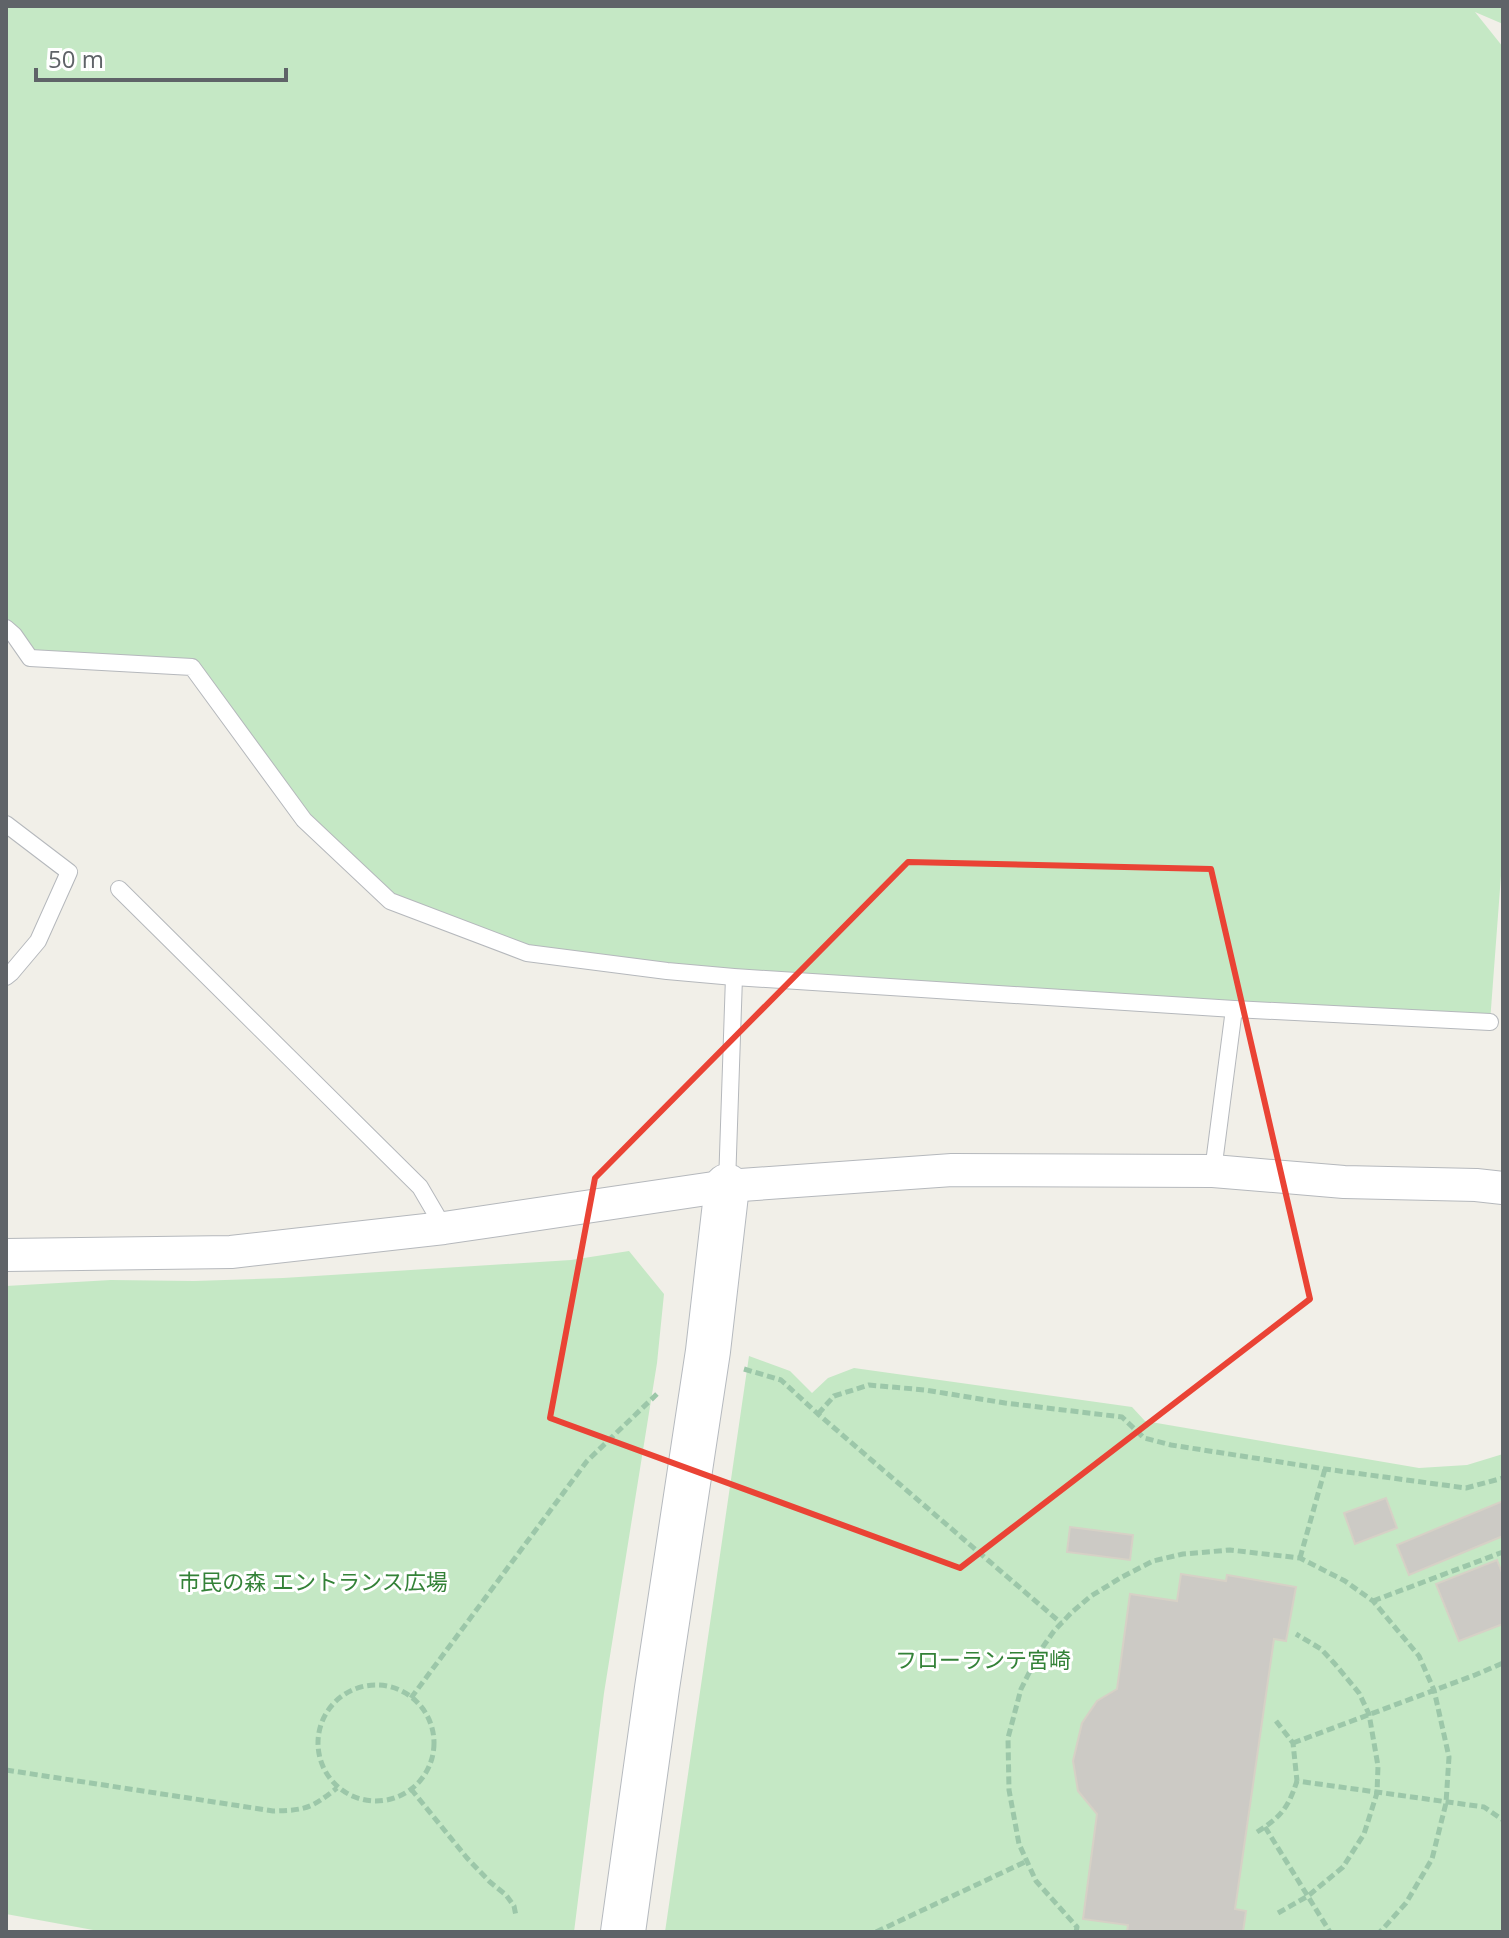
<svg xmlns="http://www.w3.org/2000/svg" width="1509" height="1938" font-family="'Open Sans','Noto Sans JP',sans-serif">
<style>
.green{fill:#c5e8c5}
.building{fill:#cccac5;stroke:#d6d1c6;stroke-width:2}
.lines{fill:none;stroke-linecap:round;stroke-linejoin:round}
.lane-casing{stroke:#b5b8bc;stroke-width:18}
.street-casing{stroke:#b5b8bc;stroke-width:34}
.secondary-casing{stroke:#b6babf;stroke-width:46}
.path{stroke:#9cc7a9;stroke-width:5;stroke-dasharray:8 4;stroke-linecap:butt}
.lane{stroke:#fff;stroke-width:16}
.street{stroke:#fff;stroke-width:32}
.secondary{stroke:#fff;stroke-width:44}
.marked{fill:none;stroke:#ea4335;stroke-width:6;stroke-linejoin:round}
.labels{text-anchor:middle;stroke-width:6;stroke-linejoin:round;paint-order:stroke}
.park-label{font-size:22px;fill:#348238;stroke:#fff}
</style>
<rect width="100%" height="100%" fill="#f1efe8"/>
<!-- green -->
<g class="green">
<path d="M6,6h1497v18l-28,-12 28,35v802l-13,173 -256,-13 -707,-56 -137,-52 -86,-81 -112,-153 -162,-9 -24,-30z"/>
<path d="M629,1251l35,43 -7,69 -53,330 -30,239h-470l-98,-18v-628l105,-6 83,1 89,-3 288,-18z"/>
<path d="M749,1356l41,15 22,22 16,-15 26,-10 278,39 13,14 274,47 48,-3 36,-11v478h-838z"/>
</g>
<!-- building -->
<g class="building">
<path d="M1386,1498l11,30 -42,16 -11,-31z"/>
<path d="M1503,1501v35l-94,39 -12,-30z"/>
<path d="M1070,1527l63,8 -3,25 -63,-8z"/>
<path d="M1497,1560l6,15v49l-44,17 -23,-57z"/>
<path d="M1181,1574l45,7 1,-6 69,12 -10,54 -12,-2 -39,270 11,2 -3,21h-116l1,-7 -45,-6 14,-105 -19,-23 -5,-30 9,-38 15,-22 20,-12 13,-95 47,7z"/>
</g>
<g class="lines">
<defs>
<g id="lane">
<path d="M6,628l8,7 16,23 162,9 112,153 86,81 137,52 140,18 67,6 500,32 256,13"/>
<path d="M6,824l63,48 -31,69 -27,32 -5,4"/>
<path d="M119,889l301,298 24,41"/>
<path d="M1213,1171l21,-162"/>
<path d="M727,1184l7,-207"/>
</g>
<path id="street" d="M6,1255l225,-3 213,-24 283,-42 225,-16 261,1 131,11 132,3 27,3"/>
<path id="secondary" d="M623,1932l34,-244 51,-337 19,-165"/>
</defs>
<!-- lane casing -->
<use href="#lane" class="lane-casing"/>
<!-- street casing -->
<use href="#street" class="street-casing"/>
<!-- secondary casing -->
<use href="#secondary" class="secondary-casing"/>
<!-- path -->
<g class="path">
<path d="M744,1369l37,11 37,34 243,209"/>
<path d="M818,1414l16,-18 35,-11 56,5 80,13 117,14 22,21 27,7 154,24 141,19 37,-10"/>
<path d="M1300,1558l25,-89"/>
<path d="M1373,1601l130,-49"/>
<circle cx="376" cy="1743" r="58"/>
<path d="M411,1698l176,-237 71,-68"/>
<path d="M1276,1721l17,22 4,38 187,26 19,13"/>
<path d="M1293,1743l182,-68 28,-12"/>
<path d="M6,1770l267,41c33,-1 37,-2 64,-23"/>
<path d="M411,1789l56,69 23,24 16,13 8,11 2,10"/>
<path d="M1265,1827l65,105"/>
<path d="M1257,1832c24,-15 31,-24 40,-51"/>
<path d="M1278,1913l30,-17 35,-29 21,-33 13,-41 1,-27 -9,-52 -10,-21 -24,-29 -14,-15 -25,-15"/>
<path d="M876,1932l151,-71"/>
<path d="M1076,1932l1,-5 -41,-46 -17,-37 -10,-54 -1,-52 13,-49 19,-38 14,-20 18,-19 19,-16 31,-19 31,-16 30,-7 47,-4 70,8 45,23 28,20 46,55 15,34 15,67 -3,46 -14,56 -26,44 -26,29"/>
</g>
<!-- lane -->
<use href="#lane" class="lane"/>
<!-- street -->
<use href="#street" class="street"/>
<!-- secondary -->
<use href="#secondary" class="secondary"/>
</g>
<!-- marked area -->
<path class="marked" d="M908,862l303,7 99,430 -350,269 -410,-150 45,-240z"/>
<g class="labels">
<!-- park labels -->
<g class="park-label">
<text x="313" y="1590">市民の森 エントランス広場</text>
<text x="983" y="1668">フローランテ宮崎</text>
</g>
</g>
<!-- border -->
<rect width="1509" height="1938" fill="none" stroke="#5f6368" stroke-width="16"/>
<!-- scale -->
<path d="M36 68v12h250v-12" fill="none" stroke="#5f6368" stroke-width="4"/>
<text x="48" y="68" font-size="24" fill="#5f6368" stroke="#ffffff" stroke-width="6" paint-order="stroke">50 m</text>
</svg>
